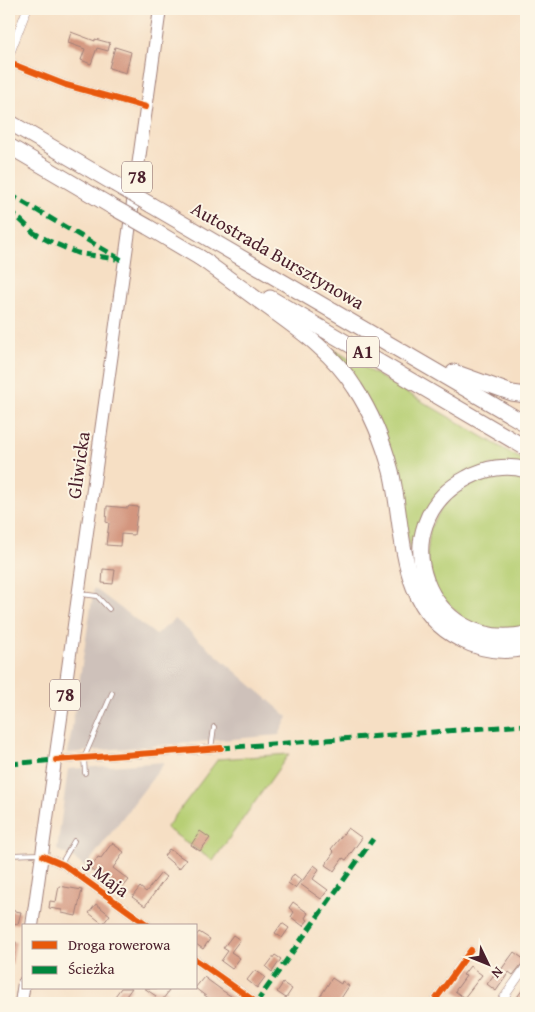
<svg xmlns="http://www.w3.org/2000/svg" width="535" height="1012" font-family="'Gentium Book Plus',serif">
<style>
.industrial{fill:#cec1ba}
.green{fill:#b7cf74;stroke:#807750}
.building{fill:#d3957e}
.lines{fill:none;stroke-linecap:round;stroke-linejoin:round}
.lane-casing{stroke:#a07f78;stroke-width:5.5}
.street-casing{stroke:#a07f78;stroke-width:9}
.primary-casing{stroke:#a07f78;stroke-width:14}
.highway-casing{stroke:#a07f78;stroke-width:17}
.lane{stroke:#fff;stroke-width:4}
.street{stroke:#fff;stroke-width:8}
.primary{stroke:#fff;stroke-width:12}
.highway{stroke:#fff;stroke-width:15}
.highway-bridge-casing{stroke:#a07f78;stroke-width:17;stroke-linecap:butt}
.highway-bridge{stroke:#fff;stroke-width:15}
.quiet{stroke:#00873e;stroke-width:5;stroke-dasharray:10 5;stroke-linecap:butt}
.cycleway-casing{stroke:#fcf5e5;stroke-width:9}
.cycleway{stroke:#e8590c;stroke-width:6}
.labels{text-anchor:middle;stroke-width:4;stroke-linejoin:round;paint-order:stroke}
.shield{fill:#fcf5e5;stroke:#7f5f63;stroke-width:1}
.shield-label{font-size:18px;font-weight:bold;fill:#4a1f2b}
.street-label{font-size:19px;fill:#4a1f2b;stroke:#fcf5e5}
</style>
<rect width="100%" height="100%" fill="#fcf5e5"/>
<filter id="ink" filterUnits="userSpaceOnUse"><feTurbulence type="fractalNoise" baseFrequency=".02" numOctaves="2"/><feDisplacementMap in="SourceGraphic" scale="10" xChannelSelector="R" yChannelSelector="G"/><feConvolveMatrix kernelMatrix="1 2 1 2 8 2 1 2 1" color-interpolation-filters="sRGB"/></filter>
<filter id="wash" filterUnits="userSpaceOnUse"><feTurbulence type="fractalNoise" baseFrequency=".0096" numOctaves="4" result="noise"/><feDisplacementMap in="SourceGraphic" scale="20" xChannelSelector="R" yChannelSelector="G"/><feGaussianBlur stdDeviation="1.12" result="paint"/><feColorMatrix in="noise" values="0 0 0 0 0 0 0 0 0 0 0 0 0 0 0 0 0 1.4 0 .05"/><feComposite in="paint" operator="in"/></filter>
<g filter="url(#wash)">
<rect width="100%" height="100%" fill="#f6dfc4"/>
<!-- industrial -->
<g class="industrial">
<path d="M94,588l62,47 19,-16 113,98 -9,18 -211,18z"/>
<path d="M165,762l-80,105 -15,-11 -13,-6 11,-81z"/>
</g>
<!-- green -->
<g class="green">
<path d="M334,350l192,112v3h-36l-69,58 12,81 82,37 11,2 -40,1 -43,-23 -27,-42 -18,-93 -65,-134z"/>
<path d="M499,474l27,1v153l-29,3 -31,-10 -30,-30 -9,-35 3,-28 14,-24 30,-24z"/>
<path d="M289,754l-76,107 -47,-33 52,-69z"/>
</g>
<g id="blocks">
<!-- building -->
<g class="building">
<path d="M71,32l24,9v-2l15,4 -2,8 -11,-3 -6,16 -10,-4 4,-11 -17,-6z"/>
<path d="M115,47l16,5 -5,21 -17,-5z"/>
<path d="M107,506l21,2 1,-2 9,1 -4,28 -13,-1 -1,12 -14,-1 3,-22 -3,-1z"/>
<path d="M103,569l12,1 -2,14 -11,-1z"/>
<path d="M348,828l14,10 -16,22 -3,-2 -9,13 -9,-6 9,-13 -3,-3z"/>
<path d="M200,831l10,7 -10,13 -9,-6z"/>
<path d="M112,843l12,9 -11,16 16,12 -8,10 -31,-21 8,-12 3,1z"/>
<path d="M169,849l17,11 -7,9 -15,-13z"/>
<path d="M314,865l5,4 -6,10 15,11 -7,9 -21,-15z"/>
<path d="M161,873l5,4 -21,29 -13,-9 8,-10 6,5z"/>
<path d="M294,874l7,6 -6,8 -7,-5z"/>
<path d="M59,886l23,4 -6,26 -14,-3v-3l-13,-2 1,-7 6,1z"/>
<path d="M293,902l15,11 -3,5 3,2 -5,6 -12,-9 3,-5 -5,-4z"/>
<path d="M96,904l14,11 -7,9 -14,-11z"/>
<path d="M9,910l12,2 -3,12 -9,-1z"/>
<path d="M282,923l7,5 -7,10 -7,-5z"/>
<path d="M199,932l11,7 -7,10 -7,-5v-8z"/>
<path d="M233,935l7,5 -9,12 9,6 -8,11 -11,-8 7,-10 -5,-3z"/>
<path d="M9,941l7,1 -4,23h-3z"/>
<path d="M514,952l11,8 -12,15 -4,-3 -13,19 -9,-7 9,-12 2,2z"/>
<path d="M275,955l6,4 -9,13 -6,-5z"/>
<path d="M470,966l12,9 -18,23 -9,-7 11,-15 -3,-1z"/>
<path d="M255,970l10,7 -8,11 -10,-8z"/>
<path d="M204,977l19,14 19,12h-25l-10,-6 -12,-9z"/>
<path d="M332,978l9,6 1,-3 7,5 -11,17h-22z"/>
<path d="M283,983l9,6 -6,9 -9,-6z"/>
<path d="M526,985v18h-6l-5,-3z"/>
<path d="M121,988h11l-11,15h-11z"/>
<path d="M144,988h20l5,3 -9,12h-9l5,-7z"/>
</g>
</g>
</g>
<g filter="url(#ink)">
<use href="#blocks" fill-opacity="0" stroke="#a07f78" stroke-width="1"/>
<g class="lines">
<defs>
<g id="lane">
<path d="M81,594l16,2 12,13"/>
<path d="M211,749l3,-22"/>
<path d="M85,773l-1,-15 28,-65"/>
<path d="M9,855l30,-1"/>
<path d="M61,864l13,-23"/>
</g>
<g id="street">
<path d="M9,56l18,-47"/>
<path d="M9,59l6,6 51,20 80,22"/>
<path d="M56,760l165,-12"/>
<path d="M43,856l21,9 85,61"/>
<path d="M196,960l61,43"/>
<path d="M433,1003l38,-53"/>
<path d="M500,1003l26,-37"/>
</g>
<g id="primary">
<path d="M32,926l128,-917"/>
<path d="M21,1003l3,-20"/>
</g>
<g id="highway">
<path d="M9,122l106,62"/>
<path d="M9,146l102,60"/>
<path d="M151,205l375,219"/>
<path d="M148,227l59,35"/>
<path d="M199,257c23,17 47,34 70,51 32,23 65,46 86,80 17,26 28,53 36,83 14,59 6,137 69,168 21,11 44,14 66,9"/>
<path d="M270,298l256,150"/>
<path d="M454,372l58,21 14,2"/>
<path d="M526,470c-19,-6 -41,-2 -59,8 -88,46 -40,177 59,156"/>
</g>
</defs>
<!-- lane casing -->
<use href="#lane" class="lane-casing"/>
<!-- street casing -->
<use href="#street" class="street-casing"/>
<!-- primary casing -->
<use href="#primary" class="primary-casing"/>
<!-- highway casing -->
<use href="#highway" class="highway-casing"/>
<!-- lane -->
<use href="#lane" class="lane"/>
<!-- street -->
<use href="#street" class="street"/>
<!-- primary -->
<use href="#primary" class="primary"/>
<!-- highway -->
<use href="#highway" class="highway"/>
<defs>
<g id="highway-bridge">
<path d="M115,184l36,21"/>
<path d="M111,206l37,21"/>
</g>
</defs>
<!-- highway-bridge casing -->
<use href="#highway-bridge" class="highway-bridge-casing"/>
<!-- highway-bridge -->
<use href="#highway-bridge" class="highway-bridge"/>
<!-- quiet -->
<g class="quiet">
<path d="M9,194l116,68"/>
<path d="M9,209l25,24 15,8 28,12 39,6"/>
<path d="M221,748l305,-23"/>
<path d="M9,764l47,-4"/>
<path d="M256,1003l117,-164"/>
</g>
<defs>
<g id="cycleway">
<path d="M9,59l6,6 51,20 80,22"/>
<path d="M56,760l165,-12"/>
<path d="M43,856l21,9 85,61"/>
<path d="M196,960l61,43"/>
<path d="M433,1003l38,-53"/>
</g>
</defs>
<!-- cycleway casing -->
<use href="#cycleway" class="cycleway-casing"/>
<!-- cycleway -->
<use href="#cycleway" class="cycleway"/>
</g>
</g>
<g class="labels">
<!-- shield labels -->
<g class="shield">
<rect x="122" y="161.5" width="30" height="31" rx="4"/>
<rect x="347" y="336.5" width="32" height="31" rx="4"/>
<rect x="50" y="679.5" width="30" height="31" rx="4"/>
</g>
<g class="shield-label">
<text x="137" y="183">78</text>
<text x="363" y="358">A1</text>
<text x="65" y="701">78</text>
</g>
<!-- street labels -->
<g class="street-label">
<text transform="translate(278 255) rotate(30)" y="7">Autostrada Bursztynowa</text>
<text transform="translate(78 465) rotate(-82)" y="7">Gliwicka</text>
<text transform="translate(106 877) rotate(36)" y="7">3 Maja</text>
</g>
</g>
<!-- margin -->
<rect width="535" height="1012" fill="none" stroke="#fcf5e5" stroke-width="30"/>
<!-- legend -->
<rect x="22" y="924" width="175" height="65" fill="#fcf5e5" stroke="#b59f9b"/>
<rect x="32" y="941" width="25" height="8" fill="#e8590c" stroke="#b59f9b"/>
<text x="68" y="950" font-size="15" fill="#4a1f2b">Droga rowerowa</text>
<rect x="32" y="966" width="25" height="8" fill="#00873e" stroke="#b59f9b"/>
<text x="68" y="974" font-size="15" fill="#4a1f2b">Ścieżka</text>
<!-- north arrow -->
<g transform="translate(488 964) rotate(133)" stroke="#fcf5e5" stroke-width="4" paint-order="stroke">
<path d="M0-4L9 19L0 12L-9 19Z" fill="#4a1f2b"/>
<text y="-8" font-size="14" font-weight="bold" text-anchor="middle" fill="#4a1f2b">N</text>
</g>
</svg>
